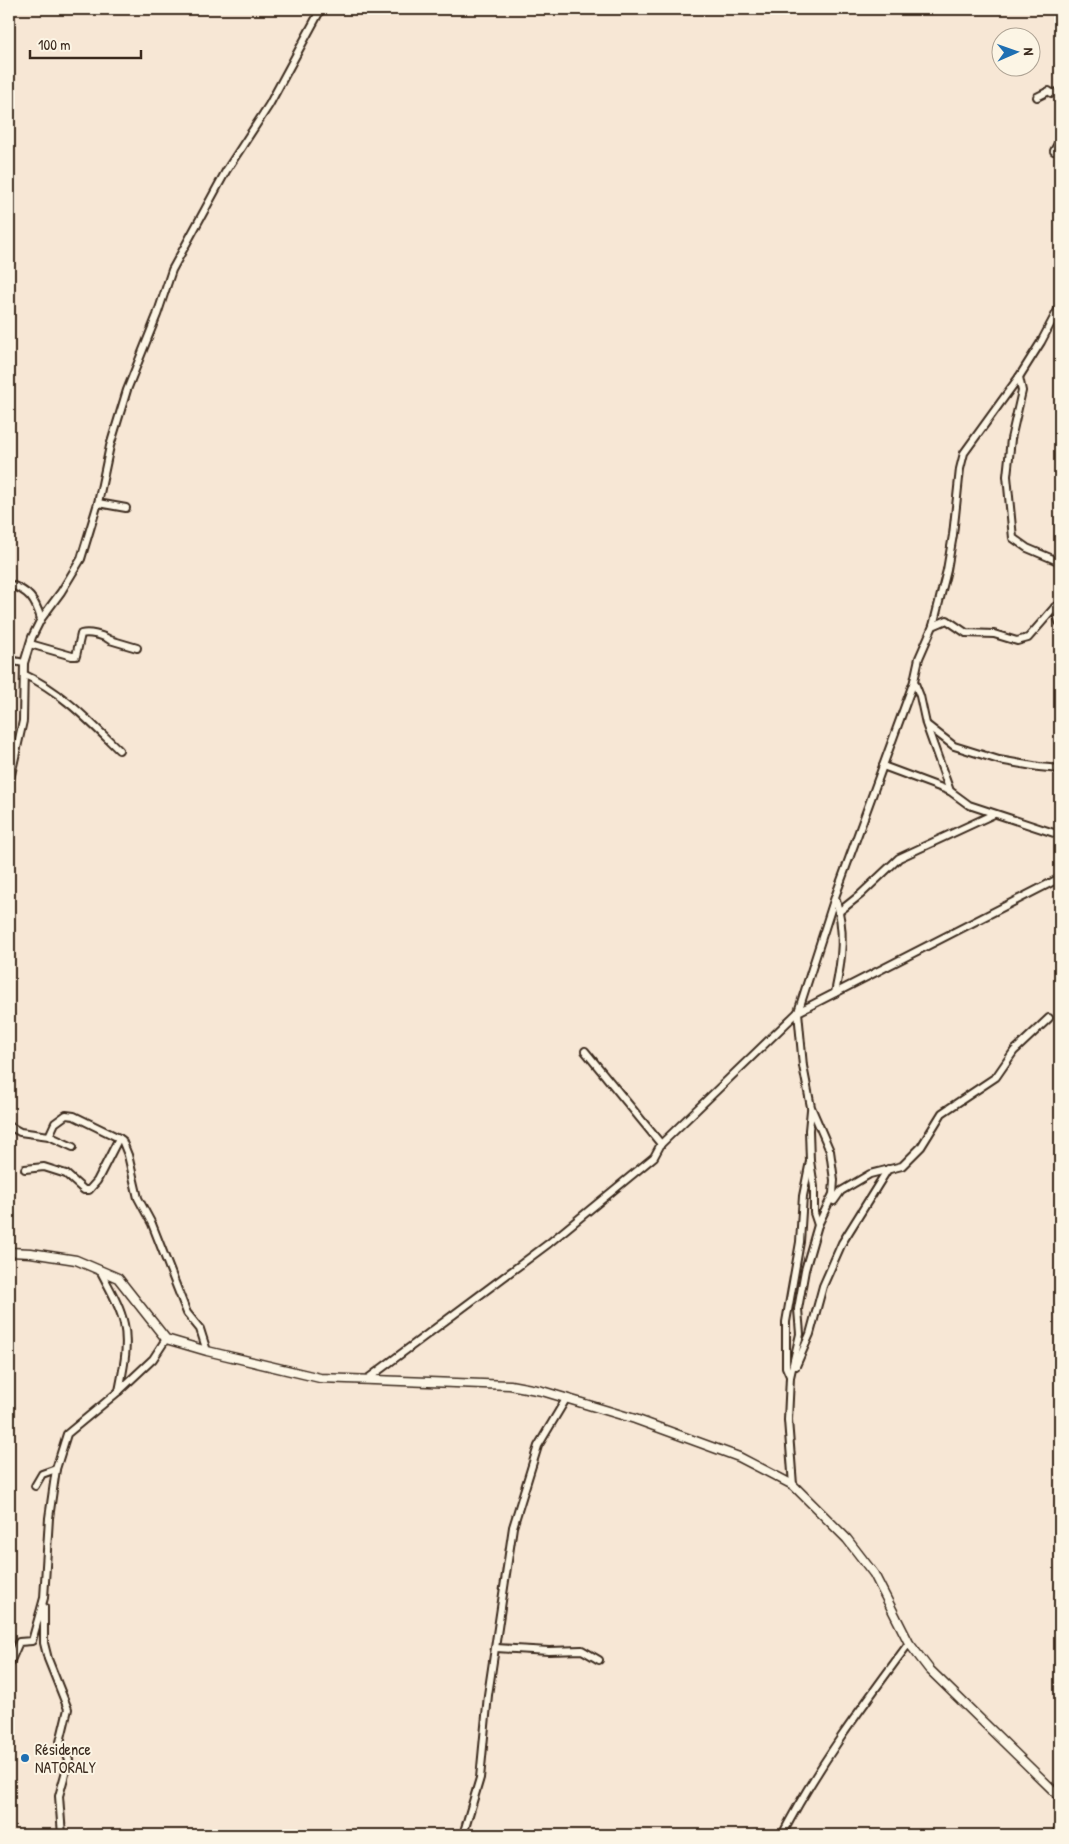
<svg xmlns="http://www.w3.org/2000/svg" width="1069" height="1844" font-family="'Patrick Hand',sans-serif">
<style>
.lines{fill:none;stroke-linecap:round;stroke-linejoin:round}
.minor-casing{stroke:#3b2a1e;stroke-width:10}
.tertiary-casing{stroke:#3b2a1e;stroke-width:11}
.minor{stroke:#fcf5e5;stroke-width:6}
.tertiary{stroke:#fcf5e5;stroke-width:8}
.poi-dot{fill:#1f6fb2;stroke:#fcf5e5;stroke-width:2}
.labels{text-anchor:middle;stroke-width:4;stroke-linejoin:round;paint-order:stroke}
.poi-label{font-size:16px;fill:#3b2a1e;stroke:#fcf5e5;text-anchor:start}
</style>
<rect width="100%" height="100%" fill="#f7e7d5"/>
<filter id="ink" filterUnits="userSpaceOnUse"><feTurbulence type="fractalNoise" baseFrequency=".02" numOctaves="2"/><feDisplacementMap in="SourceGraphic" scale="10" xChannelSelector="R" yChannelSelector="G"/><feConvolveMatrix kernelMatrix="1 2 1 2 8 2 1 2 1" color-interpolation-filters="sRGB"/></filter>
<g filter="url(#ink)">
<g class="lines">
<defs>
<g id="minor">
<path d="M1037,97l12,-6 2,2 9,-1"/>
<path d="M1054,151l6,-11"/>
<path d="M1019,377l3,14 -11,48 -4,37 6,62 14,10 33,14"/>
<path d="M98,503l28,5"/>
<path d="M9,584c20,7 26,15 32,35"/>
<path d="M1059,622l-4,-15 5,-3"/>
<path d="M933,626l14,-6 19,13 28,1 23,7 11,-3 27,-31"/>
<path d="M30,644l42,12h4l5,-22c8,-2 22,1 29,6l27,8"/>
<path d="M9,660l15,3"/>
<path d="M25,675c36,16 65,47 94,75"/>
<path d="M914,681l6,15 6,28 24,67 19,14 91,30"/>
<path d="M927,725l27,21 45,14 40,7 21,2"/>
<path d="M883,766l67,25"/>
<path d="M9,784l14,-63 1,-58 8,-26 9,-18 20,-27 20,-33 17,-56 12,-57 17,-56 30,-75 15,-45 54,-99 43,-66 52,-96"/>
<path d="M840,911l20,-16 39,-37 95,-44"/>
<path d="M835,993c7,-33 11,-63 0,-96"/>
<path d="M585,1051l76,93"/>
<path d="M811,1110l-2,20 1,31 4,26v26l4,12"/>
<path d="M9,1126l11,6 29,4 24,11"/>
<path d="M49,1136l6,-13 11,-8 8,1 45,22"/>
<path d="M25,1169l19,-2 22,7 18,16h5l8,-9 22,-43 3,2 6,15 10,43 14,26 35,89 13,16 7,22"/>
<path d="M834,1201l7,-10 29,-17 32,-8 19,-19 21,-34 54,-36 18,-26 35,-33"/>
<path d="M796,1366l14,-32 13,-48 19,-43 46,-74"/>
<path d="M790,1376l-4,-9v-45l14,-80 3,-46 7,-35"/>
<path d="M366,1380l182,-136 106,-87 7,-13 137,-132 37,-115 79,-216 5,-23 14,-32 14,-56 6,-35 7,-66 4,-16 55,-76 22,-35 19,-36"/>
<path d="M119,1391l34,-32 13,-20"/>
<path d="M793,1485l-5,-65 2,-43 10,-43 -2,-25 7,-39 13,-45 15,-31 1,-14 -4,-29 -19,-44 -8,-41 -5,-54 262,-134"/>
<path d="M35,1486l7,-12 14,-5"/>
<path d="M44,1607v36l4,16 20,50 -8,33 9,18 -10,36 3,39"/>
<path d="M496,1648l53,3 33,-1 17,10"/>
<path d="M9,1665l10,-23 13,-1 12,-43 5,-80 7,-49 11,-35 52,-43c4,-21 10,-45 5,-67 -4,-19 -15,-36 -24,-54"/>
<path d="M463,1835l17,-57 8,-83 25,-168 25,-81 28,-47"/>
<path d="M782,1835c35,-68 81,-130 127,-192"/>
<path d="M1055,1835l5,-9"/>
</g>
<path id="tertiary" d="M9,1252l22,1 45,7 42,18 48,61 41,12 113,27 190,7 32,6 93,28 104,38 54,28 54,54 27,35 35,69 20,26 131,128"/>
</defs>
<!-- minor casing -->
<use href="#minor" class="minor-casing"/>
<!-- tertiary casing -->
<use href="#tertiary" class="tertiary-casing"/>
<!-- minor -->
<use href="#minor" class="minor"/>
<!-- tertiary -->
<use href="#tertiary" class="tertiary"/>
</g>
</g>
<!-- markers -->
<circle class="poi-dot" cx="25" cy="1758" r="5"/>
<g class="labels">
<!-- poi labels -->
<g class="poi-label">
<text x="35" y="1755">Résidence<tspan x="35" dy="18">NATORALY</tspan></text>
</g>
</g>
<!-- margin -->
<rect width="1069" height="1844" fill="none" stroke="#fcf5e5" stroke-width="30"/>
<rect x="15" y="15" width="1039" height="1814" fill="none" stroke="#3b2a1e" stroke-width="2" filter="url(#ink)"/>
<!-- north arrow -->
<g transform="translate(1016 52) rotate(88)"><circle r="24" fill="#fcf5e5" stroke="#afa495"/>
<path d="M0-4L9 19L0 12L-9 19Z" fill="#1f6fb2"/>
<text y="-8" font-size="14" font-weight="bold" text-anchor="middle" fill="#3b2a1e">N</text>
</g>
<!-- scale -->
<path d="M30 50v8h111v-8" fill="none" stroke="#3b2a1e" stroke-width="2.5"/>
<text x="38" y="50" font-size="15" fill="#3b2a1e" stroke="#fcf5e5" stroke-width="4" paint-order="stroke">100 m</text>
</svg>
